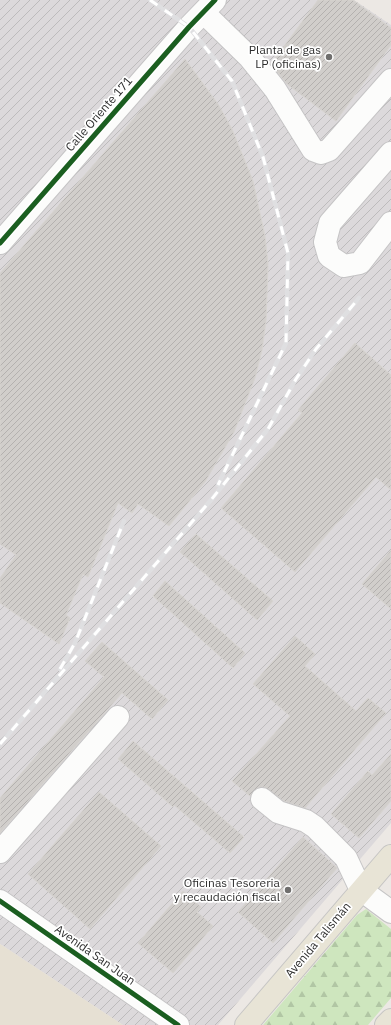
<svg xmlns="http://www.w3.org/2000/svg" width="391" height="1025" font-family="'IBM Plex Sans',sans-serif">
<style>
.industrial{fill:url(#industrial-furrows)}
.education{fill:#e6e0d3}
.forest{fill:url(#forest-firs)}
.building{fill:url(#building-hatch);stroke:#d7d4d0}
.lines{fill:none;stroke-linecap:round;stroke-linejoin:round}
.minor-casing{stroke:#c5c4c5;stroke-width:24}
.major-casing{stroke:#c6c5c4;stroke-width:24}
.minor{stroke:#fcfcfb;stroke-width:22}
.major{stroke:#e8e4d6;stroke-width:22}
.rail-casing{stroke:#dfdfe1;stroke-width:4.5}
.rail{stroke:#fff;stroke-width:3;stroke-dasharray:9;stroke-linecap:butt}
.cycleway-casing{stroke:#fff;stroke-width:8}
.cycleway{stroke:#1b5e20;stroke-width:5}
.poi-dot{fill:#706f6e;stroke:#fff;stroke-width:1.5}
.labels{text-anchor:middle;stroke-width:3.5;stroke-linejoin:round;paint-order:stroke}
.poi-label{font-size:12px;fill:#2e2e2e;stroke:#fff;text-anchor:end}
.street-label{font-size:12px;fill:#2e2e2e;stroke:#fff}
</style>
<defs>
<pattern id="industrial-furrows" width="10" height="10" patternUnits="userSpaceOnUse"><rect width="10" height="10" fill="#dcd9db"/><path d="M-1 1l2-2M0 10L10 0M9 11l2-2" fill="none" stroke="#bdbbbc"/></pattern>
<pattern id="forest-firs" width="22" height="20" patternUnits="userSpaceOnUse"><rect width="22" height="20" fill="#cee6be"/><path d="M5 1l3.5 6h-7zM16 11l3.5 6h-7z" fill="#b1c6a4"/></pattern>
<pattern id="building-hatch" width="6" height="6" patternUnits="userSpaceOnUse"><rect width="6" height="6" fill="#d1cecb"/><path d="M-1 1l2-2M0 6l6-6M5 7l2-2" fill="none" stroke="#b4b1af"/></pattern>
</defs>
<rect width="100%" height="100%" fill="#ece8e4"/>
<!-- industrial -->
<path class="industrial" d="M0,0h354l37,25v798l-173,202h-95l-123,-81z"/>
<!-- education -->
<path class="education" d="M0,944l123,81h-123z"/>
<!-- forest -->
<path class="forest" d="M366,909l25,20v69l-23,27h-105l94,-110z"/>
<!-- building -->
<g class="building">
<path d="M318,0h35l38,28v17l-55,76 -49,-37 -16,-20z"/>
<path d="M185,59l33,45 14,25 21,52 12,55 3,28 -2,57 -4,29 -7,28 -21,54 -29,50 -36,44 -31,-22 -6,9 -14,-10 -30,74 -5,-3 -17,41 4,3 -11,26 -59,-41v-25l16,-23 -16,-11v-271z"/>
<path d="M355,343l36,32v115l-15,-13 -81,95 -74,-64 81,-95 -4,-3z"/>
<path d="M196,534l77,67 -16,19 -77,-68z"/>
<path d="M391,550v59l-29,-25z"/>
<path d="M165,581l80,72 -12,15 -80,-72z"/>
<path d="M295,636l20,18 -10,12 51,45 12,-13 18,15 -81,95 -21,-7 -20,-14 -7,1 -7,8 -18,-15 58,-65 -37,-32z"/>
<path d="M102,642l66,58 -16,19 -30,-26 -122,140v-35l104,-121 -19,-16z"/>
<path d="M133,741l111,96 -14,16 -56,-48 -1,2 -55,-48z"/>
<path d="M391,754v47l-32,37 -28,-24 37,-43 4,4z"/>
<path d="M99,792l62,54 -71,83 -62,-55z"/>
<path d="M303,837l34,31 -64,75 -35,-31z"/>
<path d="M183,891l18,16 -4,5 16,14 -40,47 -35,-30z"/>
</g>
<g class="lines">
<defs>
<g id="minor">
<path d="M204,13l46,45 25,31 38,61 8,3 8,-3 62,-70"/>
<path d="M391,153l-61,70 -5,19 4,14 15,10 16,-3 31,-40"/>
<path d="M0,243l189,-216 26,-27"/>
<path d="M262,799l16,13 28,9 9,6 31,31 15,32 30,22"/>
<path d="M0,852l118,-135"/>
<path d="M0,901l178,124"/>
</g>
<g id="major">
<path d="M246,1025l145,-169"/>
<path d="M386,1025l5,-5"/>
</g>
</defs>
<!-- minor casing -->
<use href="#minor" class="minor-casing"/>
<!-- major casing -->
<use href="#major" class="major-casing"/>
<!-- minor -->
<use href="#minor" class="minor"/>
<!-- major -->
<use href="#major" class="major"/>
<defs>
<g id="rail">
<path d="M150,0l39,27 43,54 31,76 25,96 -2,90 -68,142"/>
<path d="M60,669l15,-26 49,-122"/>
<path d="M0,744l211,-244 57,-71 28,-50 20,-30 43,-51"/>
</g>
</defs>
<!-- rail casing -->
<use href="#rail" class="rail-casing"/>
<!-- rail -->
<use href="#rail" class="rail"/>
<defs>
<g id="cycleway">
<path d="M0,243l189,-216 26,-27"/>
<path d="M0,901l178,124"/>
</g>
</defs>
<!-- cycleway casing -->
<use href="#cycleway" class="cycleway-casing"/>
<!-- cycleway -->
<use href="#cycleway" class="cycleway"/>
</g>
<!-- markers -->
<g class="poi-dot">
<circle cx="329" cy="57" r="4"/>
<circle cx="288" cy="890" r="4"/>
</g>
<g class="labels">
<!-- poi labels -->
<g class="poi-label">
<text x="321" y="54">Planta de gas<tspan x="321" dy="14">LP (oficinas)</tspan></text>
<text x="280" y="887">Oficinas Tesoreria<tspan x="280" dy="14">y recaudación fiscal</tspan></text>
</g>
<!-- street labels -->
<g class="street-label">
<text transform="translate(99 114) rotate(-49)" y="4">Calle Oriente 171</text>
<text transform="translate(318 940) rotate(-50)" y="4">Avenida Talismán</text>
<text transform="translate(95 955) rotate(35)" y="4">Avenida San Juan</text>
</g>
</g>
</svg>
